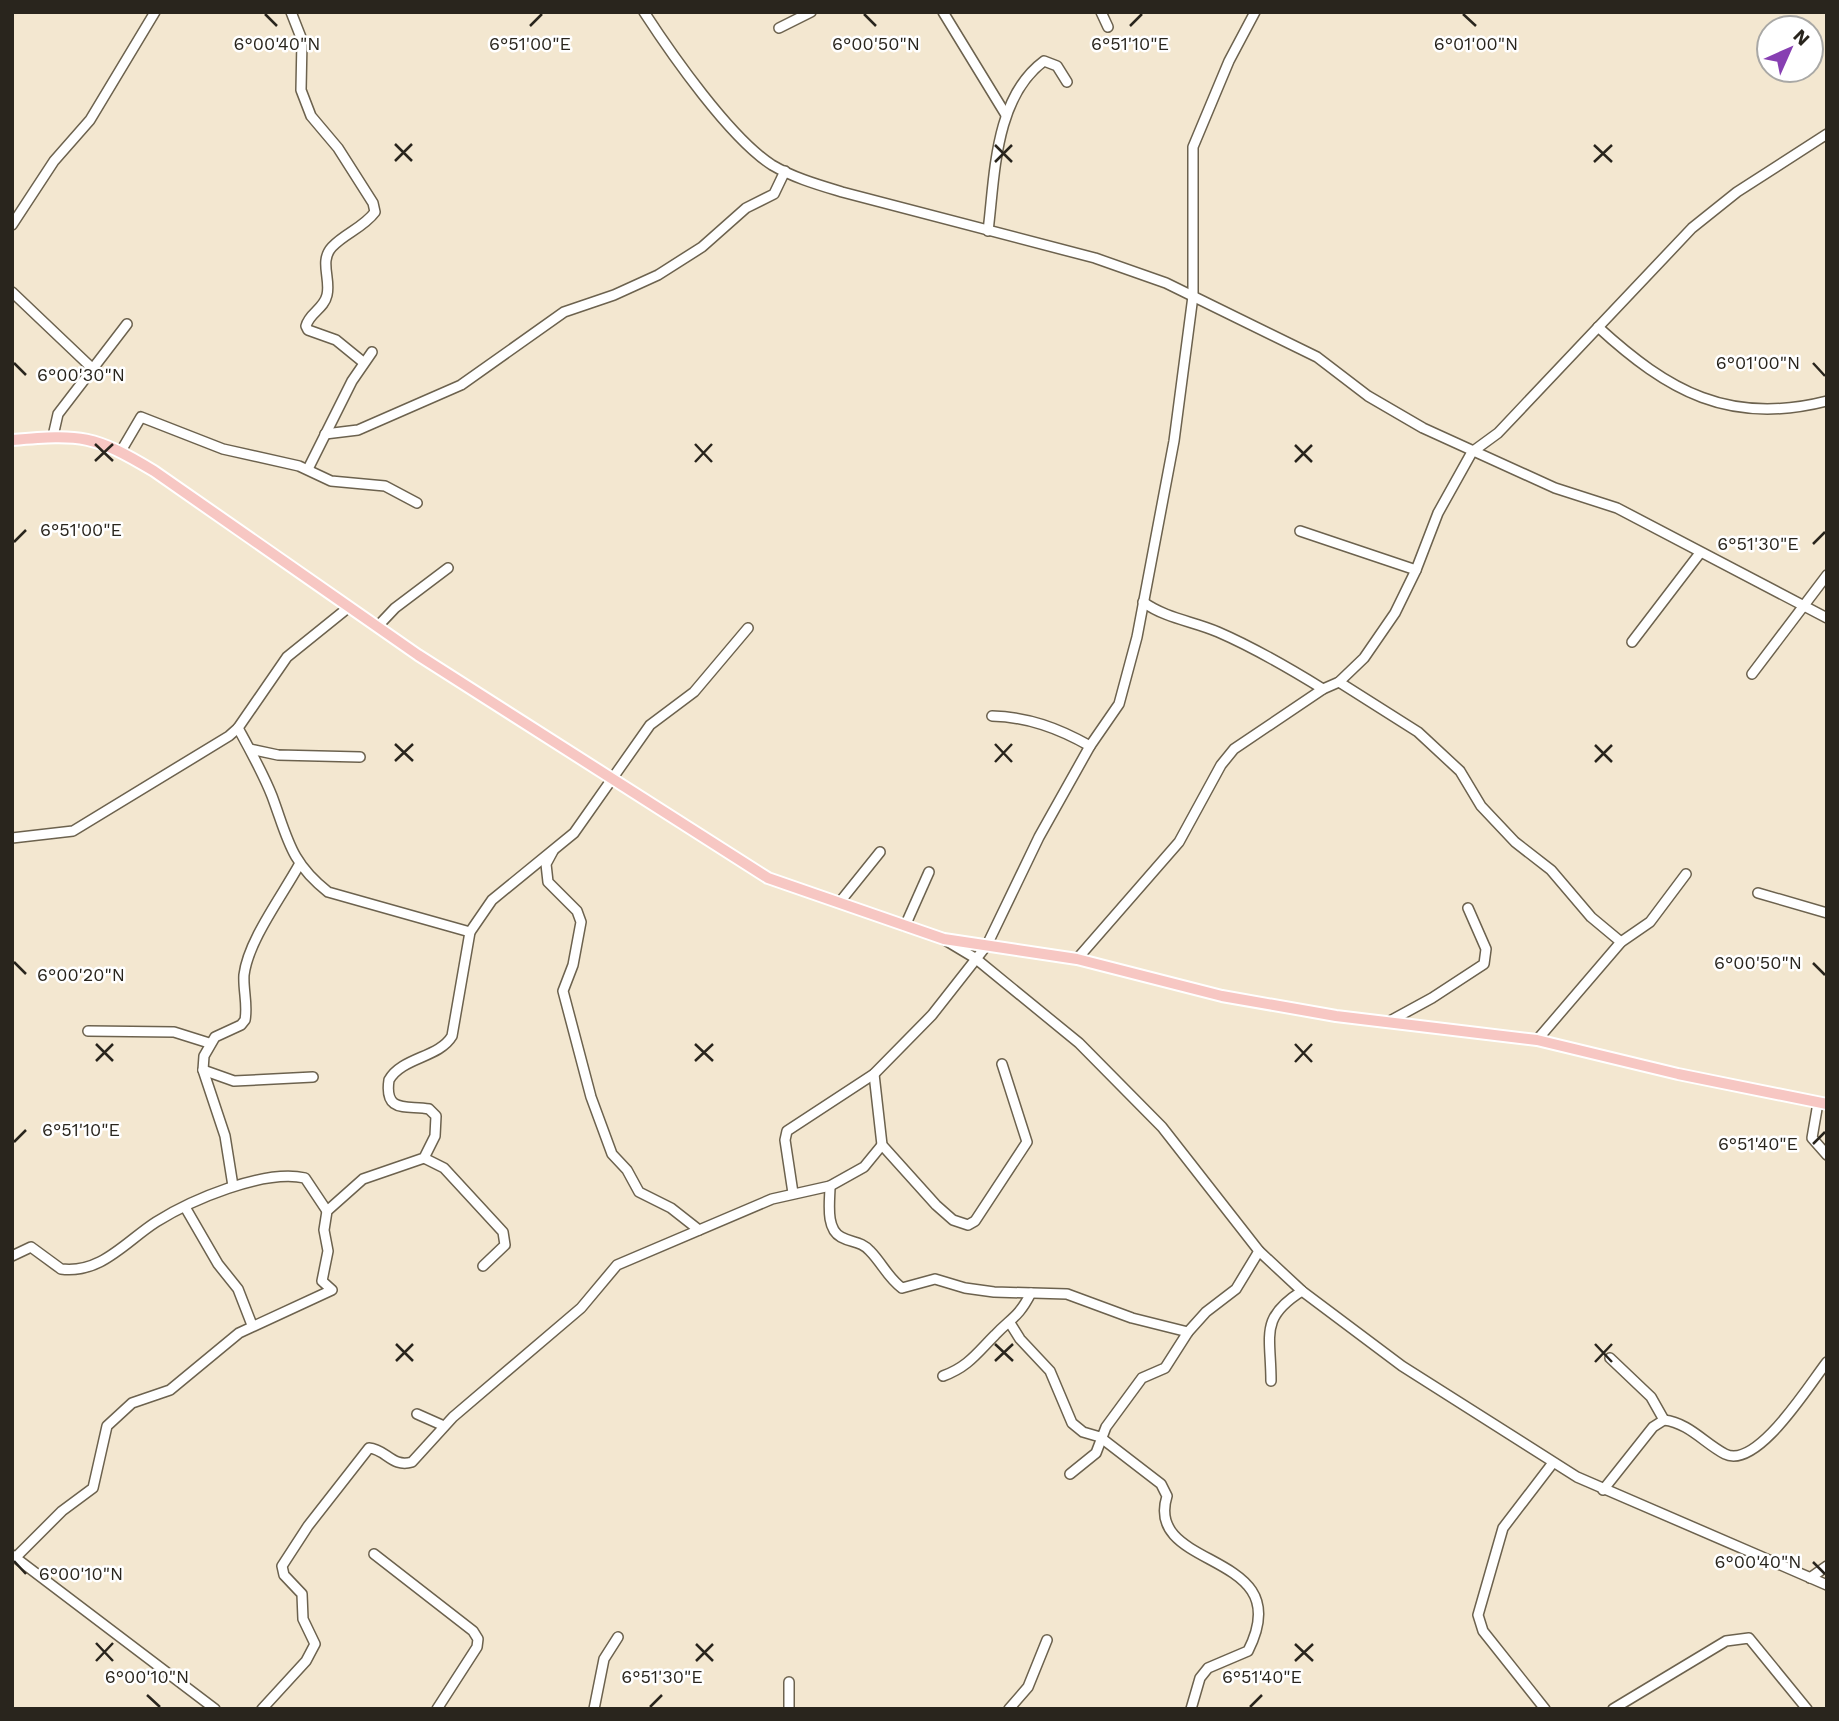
<svg xmlns="http://www.w3.org/2000/svg" width="1839" height="1721" font-family="'Work Sans',sans-serif">
<style>
.lines{fill:none;stroke-linecap:round;stroke-linejoin:round}
.minor-casing{stroke:#6c624e;stroke-width:12}
.major-casing{stroke:#fff;stroke-width:14}
.minor{stroke:#fff;stroke-width:9}
.major{stroke:#f7c7c3;stroke-width:10}
.ticks{fill:none;stroke:#29251d;stroke-width:2.5}
.ticks-label{font-size:18px;text-anchor:middle;fill:#29251d;stroke:#fff;stroke-width:5;stroke-linejoin:round;paint-order:stroke}
</style>
<rect width="100%" height="100%" fill="#f3e7d0"/>
<g class="lines">
<defs>
<g id="minor">
<path d="M291,12l11,28 -1,50 10,26 27,32 35,55 2,9c-12,16 -30,21 -43,35 -13,14 -1,32 -5,48 -3,14 -18,18 -21,31l2,4 28,10 27,22"/>
<path d="M644,12c28,43 86,126 128,153 22,13 47,20 70,27l253,66 71,25 151,74 51,39 55,32 132,60 62,20 210,110"/>
<path d="M943,12l63,103"/>
<path d="M1101,12l7,15"/>
<path d="M779,28l32,-16"/>
<path d="M12,225l42,-64 36,-41 65,-108"/>
<path d="M988,231c7,-55 6,-133 56,-170l13,5 10,16"/>
<path d="M12,292l82,78"/>
<path d="M1598,327c70,64 131,99 229,74"/>
<path d="M325,434l33,-4 103,-45 103,-73 50,-17 44,-20 44,-28 44,-39 28,-14 11,-23"/>
<path d="M53,436l5,-22 69,-90"/>
<path d="M121,451l20,-34 82,32 76,17 32,15 54,5 32,17"/>
<path d="M308,469l44,-88 20,-29"/>
<path d="M1300,531l116,39"/>
<path d="M1143,602c24,17 50,19 75,30 37,16 71,36 105,57"/>
<path d="M377,627l18,-19 53,-40"/>
<path d="M1632,642l68,-89"/>
<path d="M1752,674l75,-99"/>
<path d="M1339,682l79,50 42,39 21,35 34,36 36,28 40,47 30,25"/>
<path d="M992,716c36,1 66,12 98,30"/>
<path d="M238,728c12,22 25,45 34,68 16,43 18,66 56,96l142,40"/>
<path d="M250,749l28,6 82,2"/>
<path d="M12,838l61,-7 156,-95 9,-8 49,-71 62,-50"/>
<path d="M553,851l-7,13 2,18 29,29 4,11 -8,43 -10,26 28,106 21,57 15,16 12,22 32,16 28,22"/>
<path d="M1758,893l69,20"/>
<path d="M839,903l41,-51"/>
<path d="M905,926l24,-54"/>
<path d="M945,940l30,18 104,85 83,84 97,124 43,40 100,75 175,111 250,108"/>
<path d="M1077,959l102,-117 42,-77 13,-16 89,-60 16,-7 25,-24 31,-45 21,-43 22,-57 34,-61 26,-19 194,-205 45,-36 90,-58"/>
<path d="M1388,1022l44,-24 52,-34 2,-15 -18,-41"/>
<path d="M88,1031l86,1 35,11"/>
<path d="M1537,1040l84,-98 29,-20 36,-48"/>
<path d="M203,1070l31,11 79,-4"/>
<path d="M874,1074l8,71 54,60 17,15 15,5 7,-4 52,-79 -25,-78"/>
<path d="M1818,1103l-6,35 15,17"/>
<path d="M424,1158l20,10 59,64 2,13 -22,21"/>
<path d="M233,1186l-8,-50 -22,-66 1,-14 11,-19 26,-12 4,-5c3,-15 -2,-30 -1,-45 4,-34 38,-79 55,-110"/>
<path d="M830,1186c0,15 -5,42 11,51 11,6 20,4 29,14 12,12 18,27 32,37l33,-9 30,9 29,4 73,2 65,24 56,14"/>
<path d="M793,1193l-8,-53 2,-9 87,-57 58,-59 55,-70 52,-108 51,-91 29,-42 18,-67 37,-196 19,-145v-149l36,-86 26,-49"/>
<path d="M185,1207l33,57 20,25 14,36"/>
<path d="M12,1256l19,-9 30,22c40,5 64,-27 95,-47 35,-22 107,-53 149,-44l22,33"/>
<path d="M1010,1323l10,16 30,32 22,52 11,9 17,5 61,47 6,12c-24,76 133,53 81,155l-40,17 -8,10 -9,31"/>
<path d="M1610,1358l41,39 13,23"/>
<path d="M943,1376c25,-9 34,-23 52,-41 17,-18 23,-17 36,-42"/>
<path d="M1271,1381c0,-46 -12,-63 31,-90"/>
<path d="M417,1414l27,12"/>
<path d="M1070,1474l26,-21 10,-26 36,-49 23,-10 23,-36 18,-20 30,-23 23,-38"/>
<path d="M1603,1490l50,-63 11,-7c25,3 40,23 61,34 32,16 84,-69 102,-92"/>
<path d="M374,1554l99,77 5,8 -1,8 -40,62"/>
<path d="M12,1555l203,154"/>
<path d="M15,1558l47,-47 31,-23 14,-62 25,-23 38,-13 69,-57 93,-43 -10,-9 6,-30 -4,-21 3,-19 36,-32 61,-21 11,-22 1,-20 -7,-7c-22,-4 -45,5 -40,-29 13,-23 50,-22 63,-44l18,-104 22,-32 82,-67 76,-108 44,-33 54,-64"/>
<path d="M1810,1578l17,-12"/>
<path d="M262,1709l44,-48 9,-17 -12,-25 -1,-25 -18,-19 -2,-9 26,-40 61,-78c17,1 23,20 43,14l41,-45 128,-109 36,-43 155,-66 58,-13 34,-19 18,-22"/>
<path d="M594,1709l10,-50 14,-22"/>
<path d="M789,1709v-27"/>
<path d="M1009,1709l19,-22 19,-47"/>
<path d="M1545,1709l-62,-78 -5,-16 25,-87 49,-64"/>
<path d="M1613,1709l113,-68 23,-3 58,71"/>
</g>
<path id="major" d="M12,440c70,-6 82,-5 142,31l264,184 350,223 176,61 133,20 145,37 114,20 201,24 141,34 149,30"/>
</defs>
<!-- minor casing -->
<use href="#minor" class="minor-casing"/>
<!-- major casing -->
<use href="#major" class="major-casing"/>
<!-- minor -->
<use href="#minor" class="minor"/>
<!-- major -->
<use href="#major" class="major"/>
</g>
<!-- ticks -->
<path class="ticks" d="M265,14l12,12M864,14l12,12M1463,14l13,12M530,26l12,-12M1130,26l12,-12M395,144l17,17M995,145l17,17M1594,145l18,17M395,161l17,-17M995,162l17,-17M1594,162l18,-17M14,363l12,12M1813,363l12,13M95,444l18,17M695,444l17,18M1295,445l17,17M95,461l18,-17M695,462l17,-18M1295,462l17,-17M14,542l12,-12M1813,544l12,-12M395,744l18,17M995,744l17,18M1595,745l17,17M395,761l18,-17M995,762l17,-18M1595,762l17,-17M14,962l12,12M1813,963l12,12M96,1044l17,17M695,1044l18,17M1295,1044l17,18M96,1061l17,-17M695,1061l18,-17M1295,1062l17,-18M14,1142l12,-12M1813,1144l12,-12M396,1344l17,17M995,1344l18,17M1595,1344l17,18M396,1361l17,-17M995,1361l18,-17M1595,1362l17,-18M14,1561l12,13M1813,1562l12,12M96,1643l17,18M696,1644l17,17M1295,1644l18,17M96,1661l17,-18M696,1661l17,-17M1295,1661l18,-17M147,1695l13,12M650,1707l12,-12M1250,1707l12,-12"/>
<g class="ticks-label">
<text x="277" y="50">6°00'40"N</text>
<text x="530" y="50">6°51'00"E</text>
<text x="876" y="50">6°00'50"N</text>
<text x="1130" y="50">6°51'10"E</text>
<text x="1476" y="50">6°01'00"N</text>
<text x="1758" y="369">6°01'00"N</text>
<text x="81" y="381">6°00'30"N</text>
<text x="81" y="536">6°51'00"E</text>
<text x="1758" y="550">6°51'30"E</text>
<text x="1758" y="969">6°00'50"N</text>
<text x="81" y="981">6°00'20"N</text>
<text x="81" y="1136">6°51'10"E</text>
<text x="1758" y="1150">6°51'40"E</text>
<text x="1758" y="1568">6°00'40"N</text>
<text x="81" y="1580">6°00'10"N</text>
<text x="662" y="1683">6°51'30"E</text>
<text x="147" y="1683">6°00'10"N</text>
<text x="1262" y="1683">6°51'40"E</text>
</g>
<!-- border -->
<rect width="1839" height="1721" fill="none" stroke="#29251d" stroke-width="28"/>
<!-- north arrow -->
<g transform="translate(1790 49) rotate(45)"><circle r="33" fill="#ffffff" stroke="#a9a8a5" stroke-width="2"/>
<path d="M0-5L12 26L0 18L-12 26Z" fill="#873fb2"/>
<text y="-10" font-size="19" font-weight="bold" text-anchor="middle" fill="#29251d">N</text>
</g>
</svg>
